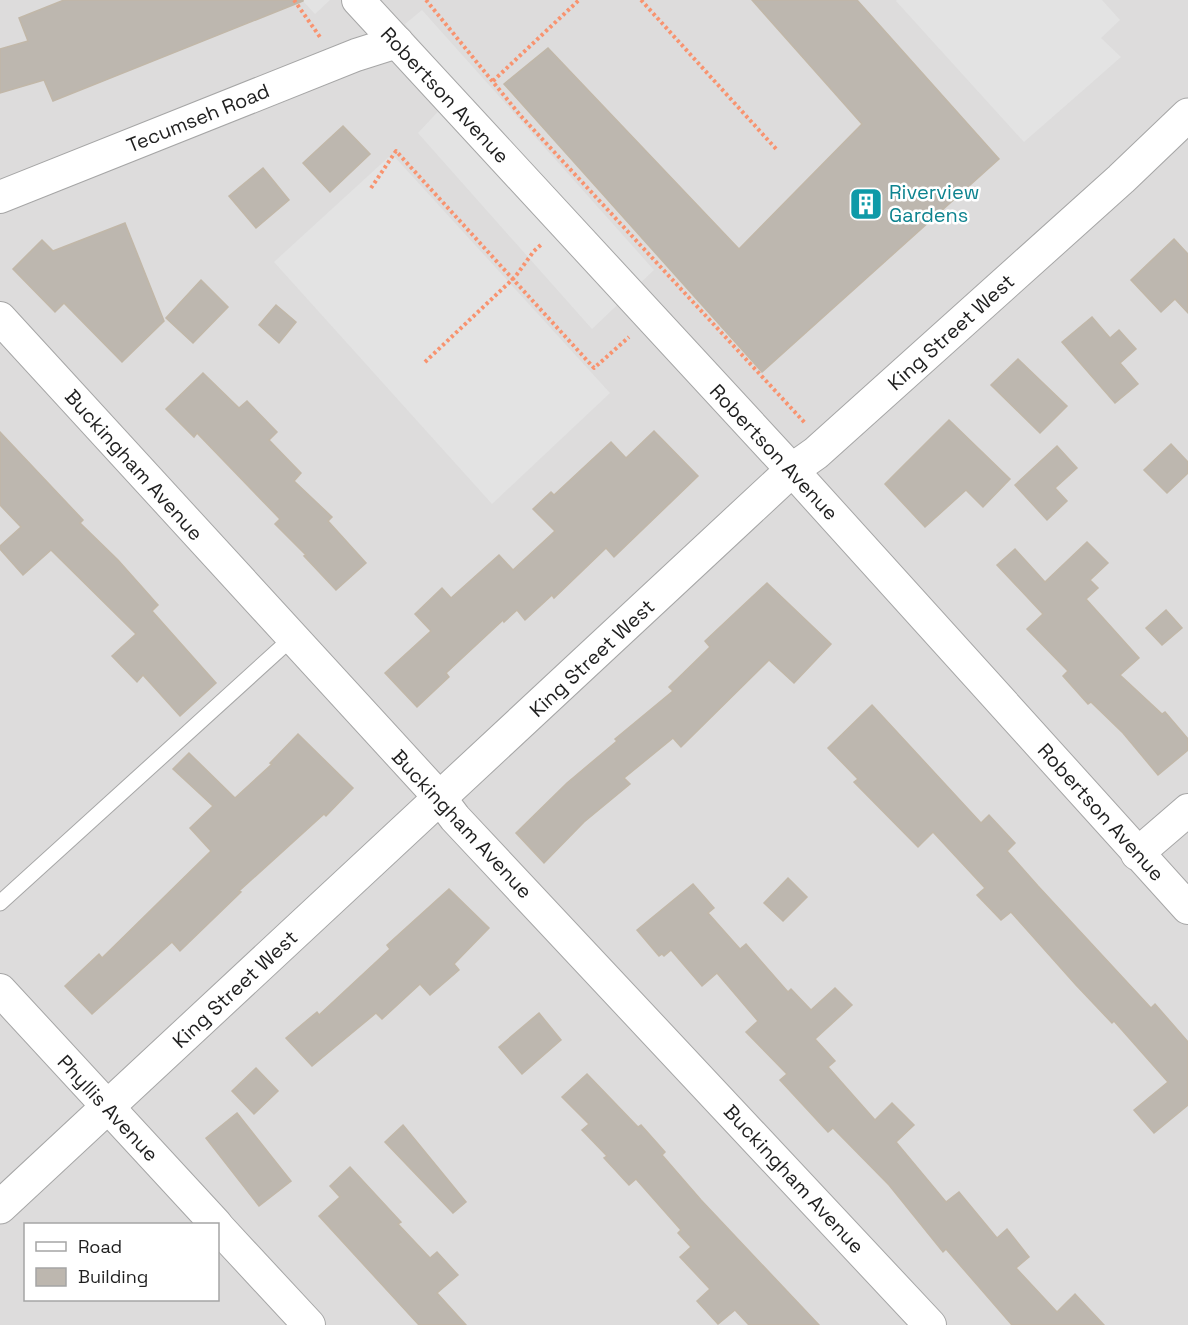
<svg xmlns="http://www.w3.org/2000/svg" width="1188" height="1325" font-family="'Space Grotesk',sans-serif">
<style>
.residential{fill:#dddcdc;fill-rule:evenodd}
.parking{fill:#e3e3e3}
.building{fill:#bdb7af;stroke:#c1b7a8;stroke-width:1.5}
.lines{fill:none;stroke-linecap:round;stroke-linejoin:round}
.service-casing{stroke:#a6a6a6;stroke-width:17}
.minor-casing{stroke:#a6a6a6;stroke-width:34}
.tertiary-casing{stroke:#a6a6a6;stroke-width:35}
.path{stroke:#f8936f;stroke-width:4;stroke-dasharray:3 3;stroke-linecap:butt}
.service{stroke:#fff;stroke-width:15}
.minor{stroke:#fff;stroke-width:32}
.tertiary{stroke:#fff;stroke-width:33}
.labels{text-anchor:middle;stroke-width:5;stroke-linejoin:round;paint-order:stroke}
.street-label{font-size:20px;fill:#1f1f1f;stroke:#fff}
.culture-label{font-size:20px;fill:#0d838f;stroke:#fff;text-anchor:start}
</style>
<rect width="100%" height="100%" fill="#f0eee6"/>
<!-- residential -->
<path class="residential" d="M0,0h1188v1325h-1188zM26,1224h192v76h-192z"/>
<!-- parking -->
<g class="parking">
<path d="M302,0h28l-15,14z"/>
<path d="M897,0h205l18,20 -19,18 20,19 -97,85 -128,-141z"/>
<path d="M422,10l232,260 -62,59 -174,-196 42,-45 -55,-64z"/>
<path d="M392,154l218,239 -118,111 -218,-242z"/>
</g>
<!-- building -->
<g class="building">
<path d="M64,0h239v1l-250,100 -9,-21 -44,13v-44l28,-8 -9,-23z"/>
<path d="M752,0h105l142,159 -237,213 -258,-288 44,-36 191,201 123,-125z"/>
<path d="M343,126l27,28 -40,38 -27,-29z"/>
<path d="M263,168l26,32 -33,28 -27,-32z"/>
<path d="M125,223l39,98 -42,41 -58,-59 -9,9 -42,-43 29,-29 11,11z"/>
<path d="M1174,239l14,15v59l-13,-14 -14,13 -30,-32z"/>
<path d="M201,280l27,27 -35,36 -27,-25z"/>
<path d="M276,305l20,17 -17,21 -20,-18z"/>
<path d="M1092,317l18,21 9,-8 17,19 -16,14 18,21 -23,19 -53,-61z"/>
<path d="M1018,359l49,47 -27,27 -49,-48z"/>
<path d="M203,373l36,35 8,-7 30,31 -8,8 32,33 -7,8 38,36 -4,4 38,42 -30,27 -32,-34 2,-1 -31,-31 5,-5 -83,-86 -3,4 -28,-28z"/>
<path d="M949,420l61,59 -27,28 -17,-17 -41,37 -40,-43z"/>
<path d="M654,431l44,45 -84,81 -8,-9 -52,50 -2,-3 -27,25 -8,-10 -13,12 -1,-2 -57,53 3,4 -32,30 -32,-34 46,-42 -16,-17 27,-26 9,10 48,-43 14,15 42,-39 -22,-22 18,-17 3,3 57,-53 15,16z"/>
<path d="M0,432l83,88 -3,3 38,37 40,45 -6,6 64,72 -36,33 -37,-41 -6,7 -25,-26 24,-22 -85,-84 -28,25 -23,-26v-3l21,-19 -21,-22z"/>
<path d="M1171,444l17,18v11l-21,20 -23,-23z"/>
<path d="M1057,446l20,22 -22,20 12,13 -20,19 -32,-35z"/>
<path d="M1087,542l21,21 -18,17 8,8 -12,11 53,59 -19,17 42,39 3,-2 23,27v11l-30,25 -35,-42 -32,-31 -3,2 -25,-28 5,-5 -41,-42 16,-15 -46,-49 18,-16 30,33z"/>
<path d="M767,583l64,61 -37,39 -25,-23 -88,87 -8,-9 -49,40 6,6 -46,38 -40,41 -28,-30 51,-50 50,-42 -2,-2 58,-48 -4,-4 41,-40 -5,-6z"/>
<path d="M1166,610l16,18 -20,17 -16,-17z"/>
<path d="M872,705l109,118 8,-8 26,28 -8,8 31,35 113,122 4,-4 33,38v63l-34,28 -20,-23 34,-28 -54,-61 -2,2 -36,-38 -65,-73 -10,8 -24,-25 8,-7 -52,-56 -15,15 -64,-65 4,-3 -30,-31z"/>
<path d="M298,734l55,54 -27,28 -2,-2 -85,77 2,1 -61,59 -8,-9 -80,72 -27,-28 34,-32 3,4 109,-107 -21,-23 23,-22 -40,-37 16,-16 46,45 37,-34 -2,-1z"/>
<path d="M788,878l19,19 -24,24 -19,-18z"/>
<path d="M693,884l21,24 -6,5 32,36 6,-5 42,48 3,-3 20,21 24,-22 17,17 -37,34 20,22 -7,6 47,53 17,-17 22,22 -18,17 50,60 13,-10 38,46 10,-9 22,28 -13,11 41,44 18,-18 29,31h-92l-66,-76 -3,3 -54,-67 -56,-57 -5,4 -48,-52 7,-6 -41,-42 12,-11 -41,-48 -15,13 -31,-36 -7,6 -2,-2 -3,2 -22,-26z"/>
<path d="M449,889l40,39 -35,36 5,6 -29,25 -10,-11 -38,35 -6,-6 -64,53 -26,-28 31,-26 2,3 71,-66 -3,-4z"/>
<path d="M539,1013l22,27 -39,34 -23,-27z"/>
<path d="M256,1068l22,23 -24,23 -22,-23z"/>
<path d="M587,1074l51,53 3,-2 24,27 -3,3 39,45 118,125h-70l-14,-15 -17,14 -21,-23 13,-12 -30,-32 11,-10 -13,-14 3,-3 -45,-51 -7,6 -25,-27 3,-2 -25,-26 7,-6 -27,-27z"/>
<path d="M237,1113l54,68 -32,25 -53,-68z"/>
<path d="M403,1125l63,77 -13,11 -68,-71z"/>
<path d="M350,1167l51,55 -3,2 32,34 7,-6 21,23 -21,18 29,32h-47l-100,-109 21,-19 -10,-11z"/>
</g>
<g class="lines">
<defs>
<path id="service" d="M0,903l292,-265"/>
<g id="minor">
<path d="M358,0l434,470 396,438"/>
<path d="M0,197l356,-142 41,-13"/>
<path d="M0,318l440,480 15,20 475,507"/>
<path d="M1137,854l51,-44"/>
<path d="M0,990l216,234"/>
<path d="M218,1227l91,98"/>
</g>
<path id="tertiary" d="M0,1207l792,-737 24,-17 305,-274 67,-64"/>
</defs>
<!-- service casing -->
<use href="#service" class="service-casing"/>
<!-- minor casing -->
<use href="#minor" class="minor-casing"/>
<!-- tertiary casing -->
<use href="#tertiary" class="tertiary-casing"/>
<!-- path -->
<g class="path">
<path d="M294,0l26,37"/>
<path d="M426,0l94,115 285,308"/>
<path d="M641,0l136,150"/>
<path d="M493,81l86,-81"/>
<path d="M371,188l25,-37 198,217 35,-31"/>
<path d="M425,362l90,-85 19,-26 9,-8"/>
</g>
<!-- service -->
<use href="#service" class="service"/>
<!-- minor -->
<use href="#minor" class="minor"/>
<!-- tertiary -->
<use href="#tertiary" class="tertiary"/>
</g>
<!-- icons -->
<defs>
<symbol id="building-square" viewBox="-11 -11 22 22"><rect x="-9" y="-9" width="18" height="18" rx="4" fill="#0f9aa8" stroke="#fff"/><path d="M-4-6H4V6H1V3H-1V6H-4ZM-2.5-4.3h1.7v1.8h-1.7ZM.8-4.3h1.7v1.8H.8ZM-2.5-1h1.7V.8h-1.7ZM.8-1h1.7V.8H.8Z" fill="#fff"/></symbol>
</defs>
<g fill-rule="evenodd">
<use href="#building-square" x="847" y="185" width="38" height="38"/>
</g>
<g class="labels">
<!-- street labels -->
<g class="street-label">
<text transform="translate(445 95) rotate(47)" y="7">Robertson Avenue</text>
<text transform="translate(198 118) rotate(-22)" y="7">Tecumseh Road</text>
<text transform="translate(951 332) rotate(-42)" y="7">King Street West</text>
<text transform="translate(774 452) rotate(47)" y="7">Robertson Avenue</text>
<text transform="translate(134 465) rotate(48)" y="7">Buckingham Avenue</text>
<text transform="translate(592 658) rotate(-43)" y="7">King Street West</text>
<text transform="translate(1101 812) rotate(48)" y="7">Robertson Avenue</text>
<text transform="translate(462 824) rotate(47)" y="7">Buckingham Avenue</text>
<text transform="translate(235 989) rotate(-43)" y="7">King Street West</text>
<text transform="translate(108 1108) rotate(47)" y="7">Phyllis Avenue</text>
<text transform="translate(794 1179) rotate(47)" y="7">Buckingham Avenue</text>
</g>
<!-- culture labels -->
<g class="culture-label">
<text x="889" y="199">Riverview<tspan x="889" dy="23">Gardens</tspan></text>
</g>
</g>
<!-- legend -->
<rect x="24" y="1223" width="195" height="78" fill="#ffffff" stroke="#a5a5a5" stroke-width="1.5"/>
<rect x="36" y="1242" width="30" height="9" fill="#ffffff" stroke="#a5a5a5" stroke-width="1.5"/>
<text x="78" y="1253" font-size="18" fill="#1f1f1f">Road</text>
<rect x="36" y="1268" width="30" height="18" fill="#bdb7af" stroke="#a5a5a5" stroke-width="1.5"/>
<text x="78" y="1283" font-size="18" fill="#1f1f1f">Building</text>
</svg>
